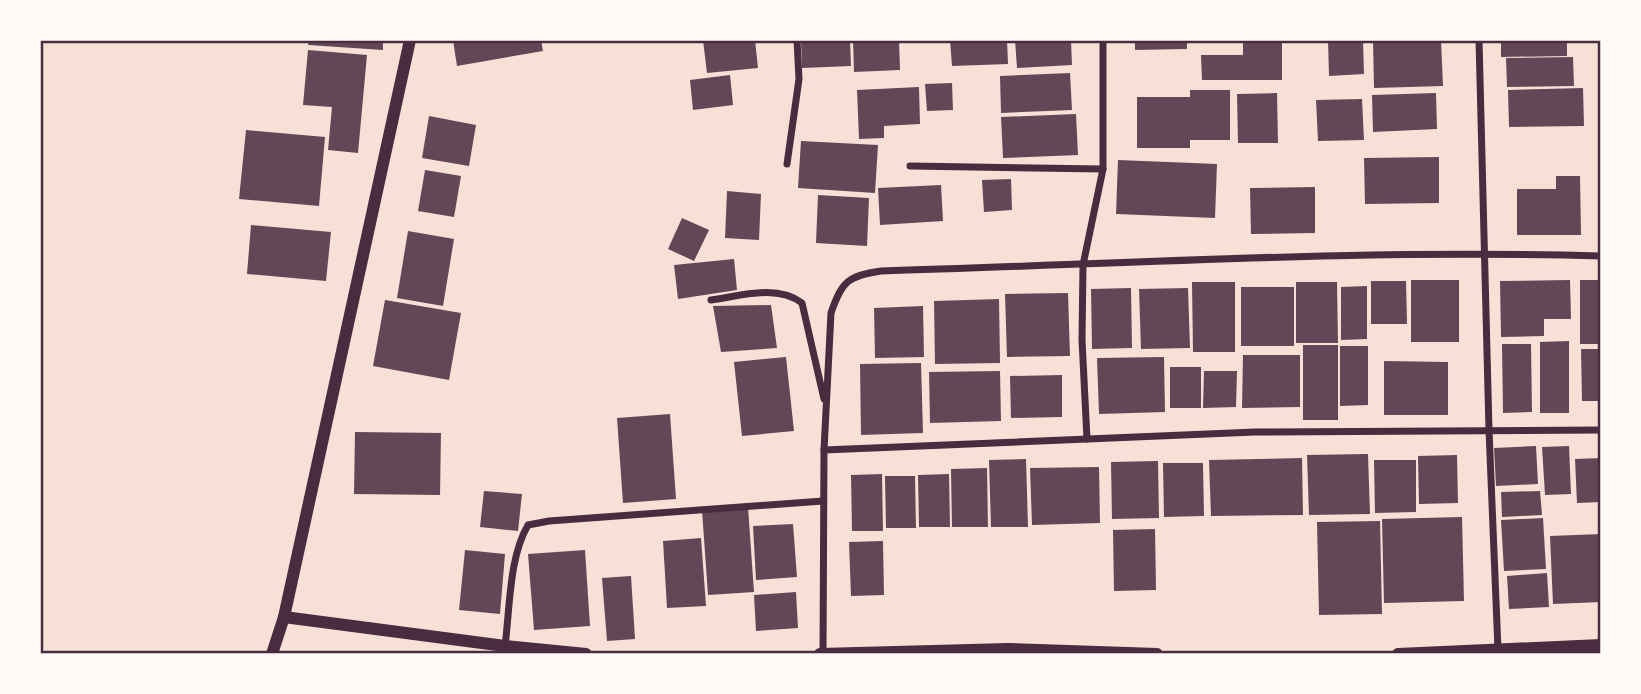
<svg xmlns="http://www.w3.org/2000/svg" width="1641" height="694" font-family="'DM Sans',sans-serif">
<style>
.building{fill:#644757}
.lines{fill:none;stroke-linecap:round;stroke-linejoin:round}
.minor{stroke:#4a2c40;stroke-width:7}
.tertiary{stroke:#4a2c40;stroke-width:12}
.neatline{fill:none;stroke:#4a2c40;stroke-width:2.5}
</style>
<rect width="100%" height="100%" fill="#f7e1d7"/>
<!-- building -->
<g class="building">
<path d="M309,40h74v10l-75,-5z"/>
<path d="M453,40h88l2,11 -86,15z"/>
<path d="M703,40h52l3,28 -51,5z"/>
<path d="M801,40h49l1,26 -49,2z"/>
<path d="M853,40h46l1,30 -46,2z"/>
<path d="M950,40h57l1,24 -56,2z"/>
<path d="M1015,40h56l1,25 -55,3z"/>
<path d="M1135,40h52v9l-52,1z"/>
<path d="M1243,40h39v40h-80l-1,-25h42z"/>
<path d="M1328,40h35l1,34 -35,2z"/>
<path d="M1373,40h68l2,46 -69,2z"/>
<path d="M1501,40h66v16l-66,1z"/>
<path d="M308,50l59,5 -9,98 -30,-3 4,-43 -29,-2z"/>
<path d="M1573,57l1,29 -67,1 -1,-29z"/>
<path d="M1070,73l2,37 -71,3 -1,-37z"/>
<path d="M730,75l3,30 -40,5 -3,-30z"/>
<path d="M952,83l1,27 -26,1 -2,-27z"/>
<path d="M919,87l1,37 -36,2v12l-25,1 -2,-49z"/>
<path d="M1583,88l1,38 -75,1 -1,-37z"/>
<path d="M1190,90h40v50h-40v8h-53v-51h53z"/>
<path d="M1277,93l1,50h-40l-1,-49z"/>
<path d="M1436,93l1,36 -64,3 -1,-37z"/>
<path d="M1362,99l2,41 -46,1 -2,-41z"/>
<path d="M1076,114l2,41 -75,3 -2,-41z"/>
<path d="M429,116l47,9 -7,41 -47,-8z"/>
<path d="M246,130l79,7 -6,69 -80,-7z"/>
<path d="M801,141l77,4 -3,48 -77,-5z"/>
<path d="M1439,157v46l-74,1 -1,-46z"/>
<path d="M1118,160l99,4 -2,54 -99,-4z"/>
<path d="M425,170l36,6 -7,41 -36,-6z"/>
<path d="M1556,176h24l1,59h-64v-46h39z"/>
<path d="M1011,179l1,31 -28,2 -2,-32z"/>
<path d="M941,185l2,36 -63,4 -2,-37z"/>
<path d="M1315,187v46l-64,1 -1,-46z"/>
<path d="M727,191l34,3 -2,46 -34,-2z"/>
<path d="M818,195l51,3 -2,48 -51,-3z"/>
<path d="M682,218l27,12 -15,31 -26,-12z"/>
<path d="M251,225l80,7 -5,49 -79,-7z"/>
<path d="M408,231l46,8 -11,67 -46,-8z"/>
<path d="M734,259l3,31 -59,9 -4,-34z"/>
<rect x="1411" y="280" width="48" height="62"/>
<path d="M1570,280l1,39h-27v17l-43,1 -1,-56z"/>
<rect x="1580" y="280" width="21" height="64"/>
<path d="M1371,281h35l1,43h-36z"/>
<path d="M1192,282h43v70h-42z"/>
<path d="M1296,282h41l1,61h-42z"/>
<path d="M1367,286v53l-26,1v-53z"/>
<rect x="1241" y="287" width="53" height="59"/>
<path d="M1131,288l1,60 -40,1 -1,-60z"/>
<path d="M1188,288l2,60 -49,1 -2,-60z"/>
<path d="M1068,293l2,63 -63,1 -2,-63z"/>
<path d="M999,299l1,64 -65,1 -1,-63z"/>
<path d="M385,300l76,13 -12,67 -76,-14z"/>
<path d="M771,305l6,43 -56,4 -8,-46z"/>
<path d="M923,306l1,51 -49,1 -1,-50z"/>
<path d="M1569,341v72h-29v-71z"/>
<path d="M1502,344h29l1,68 -29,1z"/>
<rect x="1303" y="345" width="35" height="75"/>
<path d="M1340,346h28v59l-28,1z"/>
<path d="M1581,349h20v52h-19z"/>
<path d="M1243,355h57v52l-58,1z"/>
<path d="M786,357l8,74 -52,5 -8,-74z"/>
<path d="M1164,357l1,55 -66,2 -2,-56z"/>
<path d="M1384,361l64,1v53h-64z"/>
<path d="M921,363l2,70 -62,2 -1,-71z"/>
<rect x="1170" y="367" width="31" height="41"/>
<path d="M1000,371l1,50 -71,2 -1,-51z"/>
<path d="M1204,371h33l-1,36 -33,1z"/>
<path d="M1062,375v42l-51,1 -1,-42z"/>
<path d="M670,414l6,85 -53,4 -6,-85z"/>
<path d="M355,432l86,1 -1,62 -86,-1z"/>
<path d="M1536,446l2,38 -42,2 -2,-38z"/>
<path d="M1569,446l2,48 -26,1 -3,-48z"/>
<path d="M1368,454l2,60 -61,1 -2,-60z"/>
<path d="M1457,455l1,48 -39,1 -1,-48z"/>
<path d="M1302,458l1,57 -92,1 -2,-56z"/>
<path d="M1601,458v44l-24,1 -2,-44z"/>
<path d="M1026,459l2,68h-37l-2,-67z"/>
<path d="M1374,460h42v52l-41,1z"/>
<path d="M1158,461l1,57 -47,1 -1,-57z"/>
<path d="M1163,463h40l1,53 -40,1z"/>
<path d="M1099,467l1,56 -68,2 -2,-57z"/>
<path d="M987,468l1,59h-36l-1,-58z"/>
<path d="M882,474l1,57h-31l-1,-56z"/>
<path d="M949,474l1,53h-31l-1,-52z"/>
<path d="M885,476h30l1,52h-30z"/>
<path d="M484,491l38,3 -4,37 -38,-4z"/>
<path d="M1540,491l2,24 -40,2 -1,-25z"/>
<path d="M748,507l6,85 -46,3 -6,-85z"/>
<path d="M1462,517l2,84 -80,2 -2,-84z"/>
<path d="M1543,518l3,51 -42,2 -3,-51z"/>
<path d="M1380,521l2,93 -63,1 -2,-93z"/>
<path d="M793,524l4,53 -41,3 -3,-54z"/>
<path d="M1155,529l1,61 -42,1 -1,-61z"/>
<path d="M1601,534v68l-48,2 -3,-68z"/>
<path d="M701,538l5,68 -39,2 -4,-67z"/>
<path d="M883,541l1,54 -33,1 -2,-54z"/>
<path d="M465,550l40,4 -5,60 -41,-4z"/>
<path d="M585,550l5,76 -56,4 -6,-76z"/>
<path d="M1547,573l2,34 -40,2 -2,-33z"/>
<path d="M631,576l4,63 -28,2 -5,-63z"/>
<path d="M796,592l2,36 -42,3 -2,-36z"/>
</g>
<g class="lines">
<!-- minor -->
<g class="minor">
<path d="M1479,40l10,390 9,220"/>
<path d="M787,164l12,-85 -2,-39"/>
<path d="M910,166l193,3"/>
<path d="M711,300c29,-4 66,-16 91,3l22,96"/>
<path d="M1087,439l-5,-99 1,-75 20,-96v-129"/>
<path d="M824,450l431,-18 346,-2"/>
<path d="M505,646c5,-38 4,-89 23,-121l21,-4 274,-20"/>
<path d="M823,654l1,-204 7,-137c11,-32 17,-37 50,-42 240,-7 480,-22 720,-15"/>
</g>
<!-- tertiary -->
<g class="tertiary">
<path d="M284,617l221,29 81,8"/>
<path d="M272,654l12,-37 126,-577"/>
<path d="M820,654l188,-5 149,5"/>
<path d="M1398,654l203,-9"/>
</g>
</g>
<!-- border -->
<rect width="1641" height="694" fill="none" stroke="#fffaf5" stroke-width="84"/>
<rect x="42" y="42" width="1557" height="610" class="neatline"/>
</svg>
